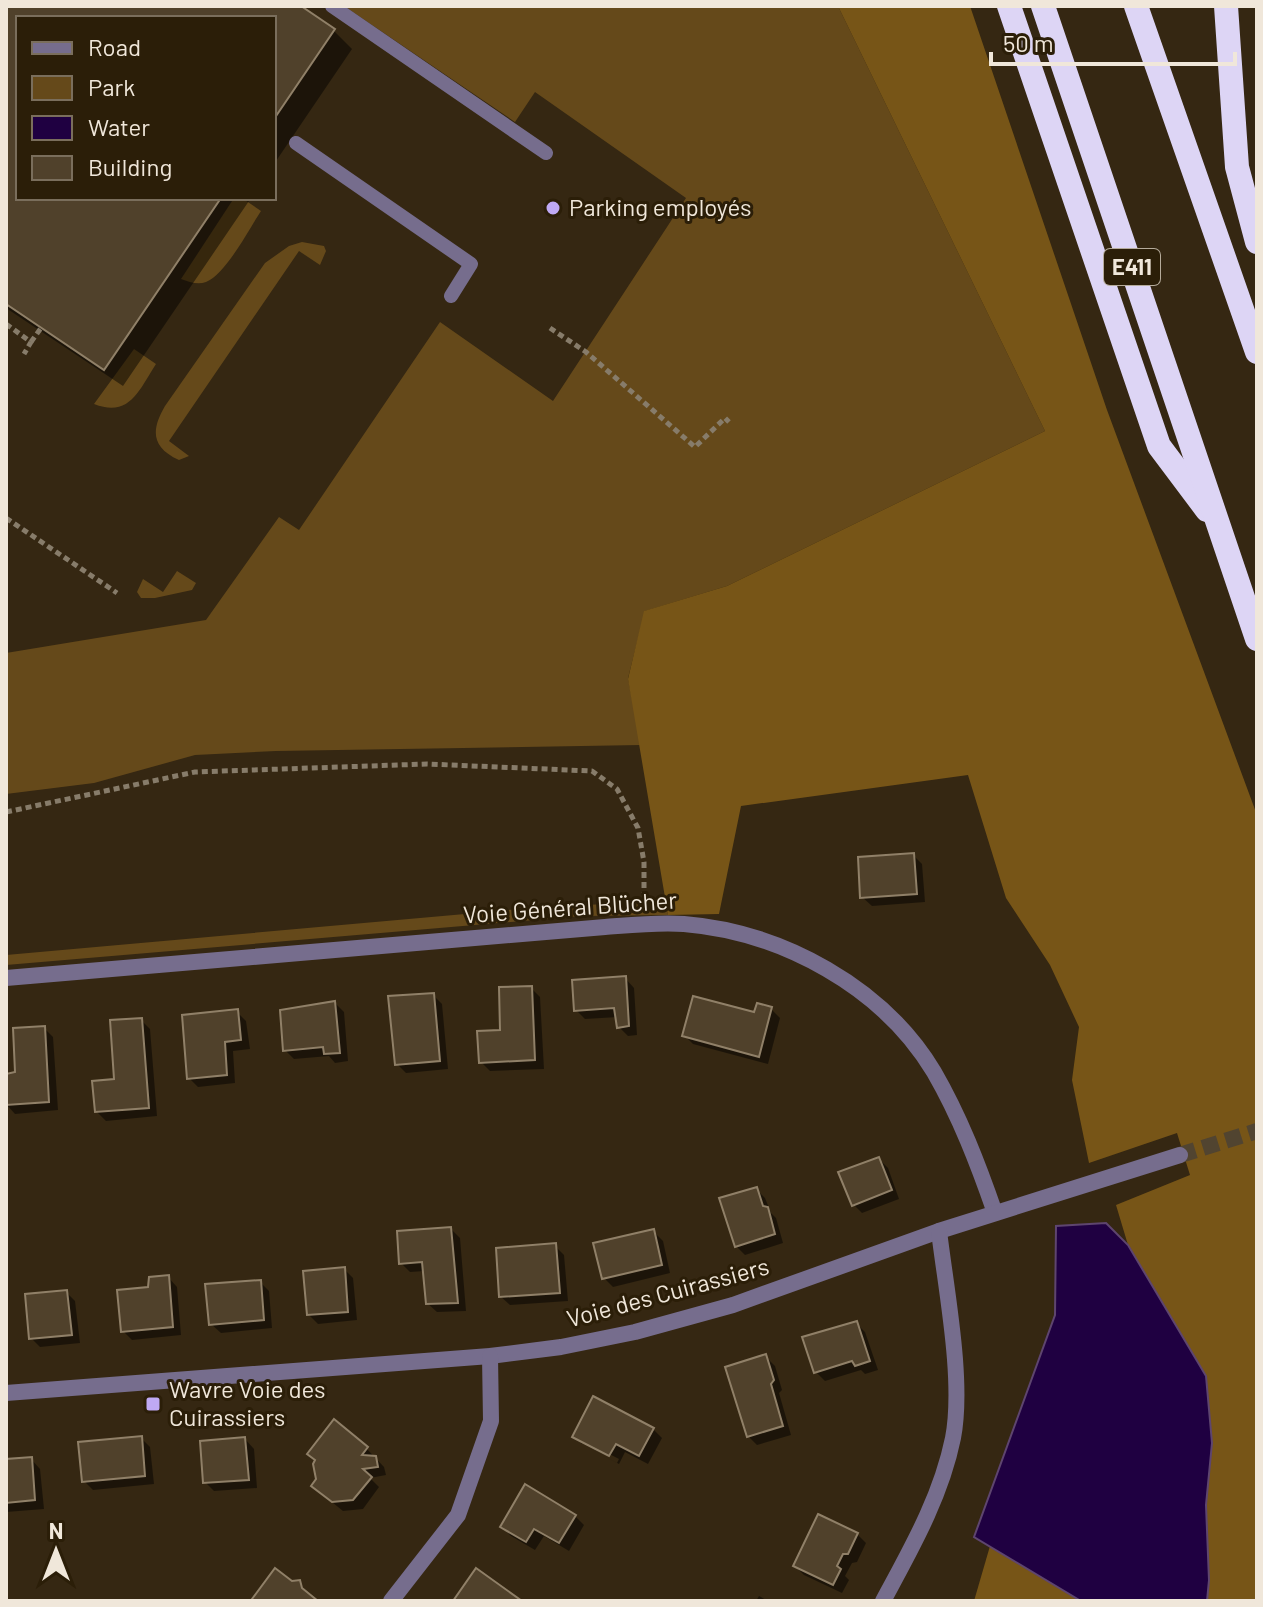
<svg xmlns="http://www.w3.org/2000/svg" width="1263" height="1607" font-family="Barlow,sans-serif">
<style>
.green{fill:#65491a}
.forest{fill:#775517}
.water{fill:#1f0041;stroke:#5e456f;stroke-width:2}
.shadow{fill:#0007}
.building{fill:#50412b;stroke:#908068;stroke-width:2}
.lines{fill:none;stroke-linecap:round;stroke-linejoin:round}
.minor-tunnel{stroke:#514430;stroke-width:16;stroke-dasharray:16 8;stroke-linecap:butt}
.path{stroke:#877c6a;stroke-width:5;stroke-dasharray:6 4;stroke-linecap:butt}
.service{stroke:#766d8d;stroke-width:14}
.minor{stroke:#766d8d;stroke-width:16}
.motorway{stroke:#ddd5f5;stroke-width:24}
.poi-dot{fill:#bfa9f4;stroke:#2b1e08;stroke-width:3}
.labels{text-anchor:middle;stroke-width:6;stroke-linejoin:round;paint-order:stroke}
.shield{fill:#2b1e08;stroke:#b5ab9b;stroke-width:2}
.shield-label{font-size:22px;font-weight:bold;fill:#f0e7da}
.poi-label{font-size:24px;fill:#f0e7da;stroke:#2b1e08;text-anchor:start}
.street-label{font-size:24px;fill:#f0e7da;stroke:#2b1e08}
</style>
<rect width="100%" height="100%" fill="#352712"/>
<!-- green -->
<g class="green">
<path d="M344,6h494l207,425 -318,155 -82,25 -17,67 13,67 -365,6 -81,4 -101,28 -88,11v-141l200,-33 73,-103 20,13 141,-208 113,79 133,-203 -151,-106 -20,30z"/>
<path d="M234,198h8l19,13c-12,18 -35,63 -55,71 -8,3 -17,0 -25,-3z"/>
<path d="M302,242l22,4 2,5 -6,14 -21,-14 -130,190 20,15 -10,4c-28,-13 -28,-30 -14,-54l100,-143 24,-17z"/>
<path d="M134,349l22,15c-17,26 -26,54 -62,40z"/>
<path d="M177,571l19,12 -4,7 -37,8h-14l-4,-6 6,-13 20,13z"/>
<path d="M666,902l2,13 -87,1 -575,49v-10l548,-49z"/>
</g>
<!-- forest -->
<g class="forest">
<path d="M838,6h132l137,404 150,405v786h-50l2,-21 -3,-75 6,-62 -6,-67 -78,-131 -12,-40 74,-30 -13,-42 -88,30 -17,-83 7,-53 -29,-62 -44,-67 -38,-123 -227,31 -22,108 -51,1 -40,-236 16,-68 83,-25 318,-155z"/>
<path d="M990,1546l91,55h-107z"/>
</g>
<!-- water -->
<path class="water" d="M1106,1223l22,22 78,131 6,67 -6,62 3,75 -2,21h-126l-107,-64 81,-222 1,-89z"/>
<!-- shadow -->
<g class="shadow">
<path d="M6,6h291l37,25 18,18 -78,115v-146h-256v180h233l-128,188 -117,-78z"/>
<path d="M913,855l9,9 3,38 -53,4 -10,-9z"/>
<path d="M625,978l9,10 3,47 -9,1 -9,-9 -1,-10 -33,2 -9,-9z"/>
<path d="M531,988l9,9 4,72 -54,2 -9,-9z"/>
<path d="M433,995l9,9 6,65 -42,4 -9,-9z"/>
<path d="M335,1003l9,9 4,49 -13,2 -6,-7 -35,3 -9,-9z"/>
<path d="M771,1009l9,9 -12,46 -75,-20 -9,-9z"/>
<path d="M237,1012l9,9 4,28 -17,2 2,32 -37,4 -9,-9z"/>
<path d="M141,1020l9,9 7,87 -51,5 -10,-10 20,-30z"/>
<path d="M44,1028l9,9 5,73 -43,4 -9,-10v-28l12,-2z"/>
<path d="M879,1159l9,9 11,31 -37,14 -9,-9z"/>
<path d="M756,1189l9,9 6,15 5,5 7,25 -38,12 -9,-9z"/>
<path d="M451,1229l9,9 6,73 -29,1 -10,-9 -2,-32 -15,1 -9,-9z"/>
<path d="M654,1232l9,9 7,32 -57,14 -9,-9z"/>
<path d="M555,1246l9,9 4,46 -58,4 -10,-9z"/>
<path d="M344,1269l9,9 4,42 -39,4 -9,-9z"/>
<path d="M168,1277l9,10 4,48 -49,5 -9,-9z"/>
<path d="M260,1282l9,9 3,37 -51,5 -10,-9z"/>
<path d="M66,1292l9,9 5,42 -40,4 -9,-9z"/>
<path d="M856,1323l9,9 13,38 -13,4 -4,-4 -36,11 -9,-9z"/>
<path d="M766,1357l9,9 7,24 -3,3 12,42 -34,10 -9,-9z"/>
<path d="M334,1422l33,27 17,18 2,8 -16,3 9,9 -16,22 -20,2 -21,-17 -4,-15z"/>
<path d="M653,1429l9,9 -14,26 -23,-12 -6,12 -36,-19 34,18 2,-4 -37,-19v4l-7,-8z"/>
<path d="M141,1438l9,9 4,37 -61,6 -9,-9z"/>
<path d="M245,1439l9,10 3,39 -43,3 -9,-9z"/>
<path d="M31,1459l9,10 4,40 -38,3v-51z"/>
<path d="M575,1516l9,9 -15,26 -25,-15 -9,14 -24,-14 -9,-9z"/>
<path d="M857,1534l9,9 -9,19 -5,1 -7,13 4,4 -7,13 -38,-18 -9,-9z"/>
<path d="M759,1596l9,5h-12z"/>
</g>
<!-- building -->
<g class="building">
<path d="M6,6h295l34,23 -61,90v-101h-256v180h203l-117,172 -98,-66z"/>
<path d="M914,853l3,41 -57,4 -2,-41z"/>
<path d="M626,976l3,50 -12,2 -3,-20 -40,3 -2,-31z"/>
<path d="M532,986l3,74 -56,3 -2,-32 23,-1 -1,-43z"/>
<path d="M434,993l6,68 -45,4 -7,-69z"/>
<path d="M693,996l61,16 3,-9 15,4 -13,50 -77,-21z"/>
<path d="M335,1001l5,52 -16,1 -1,-7 -40,4 -3,-41z"/>
<path d="M238,1009l3,31 -16,2 2,33 -40,4 -5,-64z"/>
<path d="M142,1018l7,90 -54,4 -3,-31 22,-2 -4,-59z"/>
<path d="M45,1026l4,76 -43,3v-31l9,-2 -2,-44z"/>
<path d="M879,1157l13,33 -40,16 -14,-34z"/>
<path d="M757,1187l6,19 5,1 7,27 -40,13 -16,-49z"/>
<path d="M451,1227l7,76 -32,1 -4,-42 -23,2 -2,-33z"/>
<path d="M654,1229l8,36 -60,14 -9,-36z"/>
<path d="M556,1243l4,50 -61,4 -3,-49z"/>
<path d="M345,1267l3,45 -41,3 -4,-44z"/>
<path d="M169,1275l4,52 -52,5 -4,-42 31,-3 1,-10z"/>
<path d="M261,1280l3,40 -55,5 -4,-41z"/>
<path d="M67,1290l5,45 -43,4 -4,-45z"/>
<path d="M857,1321l13,40 -15,5 -3,-5 -38,12 -12,-36z"/>
<path d="M766,1354l8,26 -3,4 12,42 -36,11 -22,-70z"/>
<path d="M593,1396l61,32 -15,28 -23,-12 -7,12 -37,-19z"/>
<path d="M334,1419l34,28 -6,8 14,1 2,11 -15,2 9,8 -19,23 -21,2 -21,-16 5,-7 -3,-15 2,-4 -8,-6z"/>
<path d="M142,1436l3,40 -63,6 -4,-40z"/>
<path d="M245,1437l4,43 -46,3 -3,-42z"/>
<path d="M32,1457l3,43 -29,3v-44z"/>
<path d="M525,1484l51,31 -17,28 -25,-14 -8,13 -26,-15z"/>
<path d="M818,1514l40,19 -10,21h-5l-6,12 4,3 -8,16 -40,-19z"/>
<path d="M275,1568l17,13 8,-1 2,8 16,13h-63l-3,-2z"/>
<path d="M476,1568l46,33h-69z"/>
</g>
<g class="lines">
<!-- minor-tunnel -->
<path class="minor-tunnel" d="M1180,1155l77,-24"/>
<!-- path -->
<g class="path">
<path d="M6,324l25,18 -7,12"/>
<path d="M550,328l36,24 109,95 30,-29 4,4"/>
<path d="M31,342l10,-14"/>
<path d="M6,518l111,75"/>
<path d="M6,812l189,-40 232,-8 165,7 25,18 21,39 6,34v39"/>
</g>
<!-- service -->
<g class="service">
<path d="M332,6l214,147"/>
<path d="M296,143l175,121 -20,32"/>
</g>
<!-- minor -->
<g class="minor">
<path d="M6,978l599,-51c26,-2 53,-5 79,-3 98,8 199,63 250,148 26,45 44,92 61,141"/>
<path d="M6,1393l484,-37 71,-9 74,-15 98,-27 206,-74 241,-76"/>
<path d="M391,1601l67,-86 33,-94 -1,-65"/>
<path d="M883,1601c28,-52 58,-104 70,-163 11,-57 -7,-148 -14,-207"/>
</g>
<!-- motorway -->
<g class="motorway">
<path d="M1009,6l150,440 48,64"/>
<path d="M1043,6l214,633"/>
<path d="M1136,6l121,346"/>
<path d="M1226,6l11,161 20,75"/>
</g>
</g>
<!-- markers -->
<g class="poi-dot">
<circle cx="553" cy="208" r="8"/>
<rect x="145" y="1396" width="16" height="16" rx="4"/>
</g>
<g class="labels">
<!-- shield labels -->
<rect class="shield" x="1104" y="249" width="56" height="36" rx="6"/>
<g class="shield-label">
<text x="1132" y="275">E411</text>
</g>
<!-- poi labels -->
<g class="poi-label">
<text x="569" y="216">Parking employés</text>
<text x="169" y="1398">Wavre Voie des<tspan x="169" dy="28">Cuirassiers</tspan></text>
</g>
<!-- street labels -->
<g class="street-label">
<text transform="translate(570 908) rotate(-4)" y="8">Voie Général Blücher</text>
<text transform="translate(668 1293) rotate(-15)" y="8">Voie des Cuirassiers</text>
</g>
</g>
<!-- border -->
<rect width="1263" height="1607" fill="none" stroke="#f0e7da" stroke-width="16"/>
<!-- legend -->
<rect x="16" y="16" width="260" height="184" fill="#2b1e08" stroke="#7a6e5c" stroke-width="2"/>
<rect x="32" y="42" width="40" height="12" fill="#766d8d" stroke="#7a6e5c" stroke-width="2"/>
<text x="88" y="56" font-size="24" fill="#f0e7da">Road</text>
<rect x="32" y="76" width="40" height="24" fill="#65491a" stroke="#7a6e5c" stroke-width="2"/>
<text x="88" y="96" font-size="24" fill="#f0e7da">Park</text>
<rect x="32" y="116" width="40" height="24" fill="#1f0041" stroke="#7a6e5c" stroke-width="2"/>
<text x="88" y="136" font-size="24" fill="#f0e7da">Water</text>
<rect x="32" y="156" width="40" height="24" fill="#50412b" stroke="#7a6e5c" stroke-width="2"/>
<text x="88" y="176" font-size="24" fill="#f0e7da">Building</text>
<!-- north arrow -->
<g transform="translate(56 1551)" stroke="#2b1e08" stroke-width="6" paint-order="stroke">
<path d="M0-6L14 30L0 20L-14 30Z" fill="#f0e7da"/>
<text y="-12" font-size="22" font-weight="bold" text-anchor="middle" fill="#f0e7da">N</text>
</g>
<!-- scale -->
<path d="M991 52v12h244v-12" fill="none" stroke="#f0e7da" stroke-width="4"/>
<text x="1003" y="52" font-size="24" fill="#f0e7da" stroke="#2b1e08" stroke-width="6" paint-order="stroke">50 m</text>
</svg>
